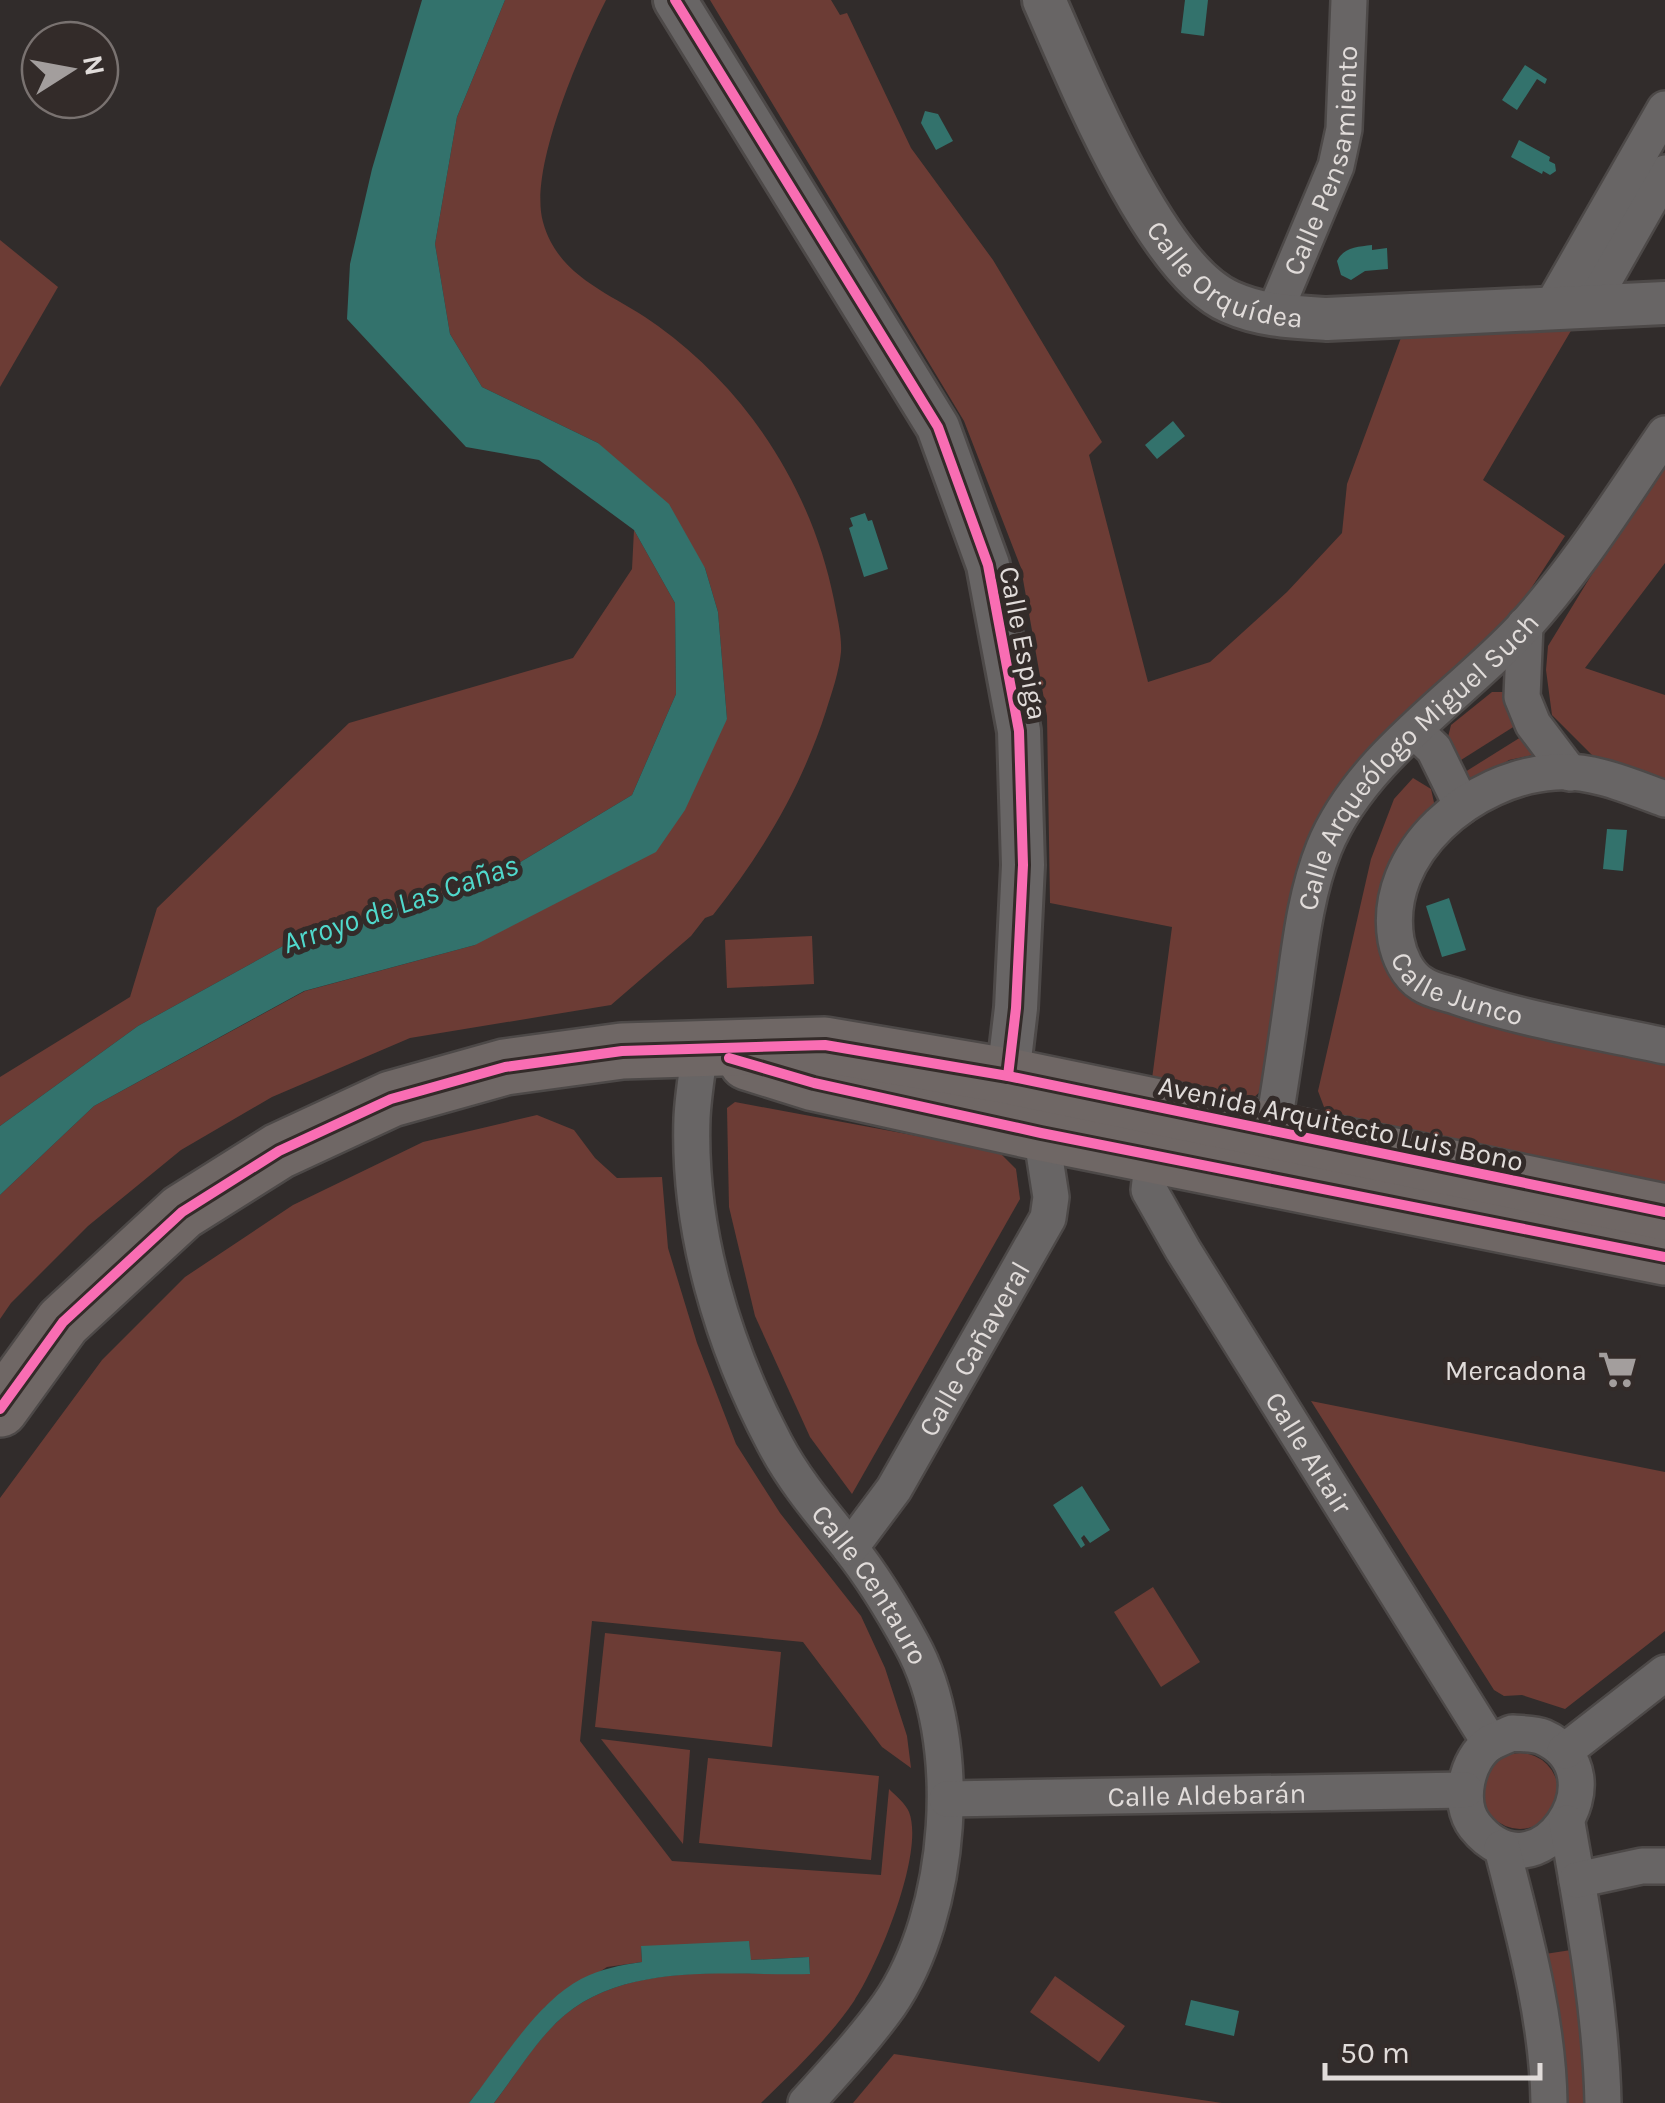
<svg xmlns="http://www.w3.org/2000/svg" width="1665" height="2103" font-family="Karla,sans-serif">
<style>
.green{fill:#6c3c35}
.water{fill:#33726c}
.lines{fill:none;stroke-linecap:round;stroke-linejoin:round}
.minor-casing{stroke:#4d4948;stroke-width:40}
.tertiary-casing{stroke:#4d4948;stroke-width:48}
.primary-casing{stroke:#4d4948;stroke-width:60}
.minor{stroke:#686565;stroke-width:35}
.tertiary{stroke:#686565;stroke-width:42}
.primary{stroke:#6f6765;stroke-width:55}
.cycleway-casing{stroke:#332b29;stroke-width:16}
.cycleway{stroke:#f96db3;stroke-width:10}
.labels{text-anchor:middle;stroke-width:10;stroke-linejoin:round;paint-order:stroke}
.street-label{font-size:28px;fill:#e1dcda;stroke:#332b29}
.poi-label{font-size:28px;fill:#e1dcda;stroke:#332b29;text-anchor:end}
.water-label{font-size:30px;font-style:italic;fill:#50d9cc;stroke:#332b29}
</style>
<rect width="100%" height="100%" fill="#312c2b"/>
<!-- green -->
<g class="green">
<path d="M505,0h101c-25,50 -78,169 -63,222 16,58 72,72 115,104 90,65 154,164 176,274 3,16 8,36 7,52 -2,20 -9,40 -15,59 -25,77 -63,141 -113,204l-8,3 -14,18 -80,69 -201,33 -138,59 -91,53 -93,76 -77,77 -11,16v-124l94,-89 211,-115 170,-46 252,-226 -9,-107 -13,-44 -107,-125 -116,-56 -32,-53 -15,-90 22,-127z"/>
<path d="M710,0h121l9,15 7,-2 64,135 82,112 109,182 -13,13 59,227 62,-20 77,-70 55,-59 5,-49 55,-149 170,-6 -89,151 82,56 -59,91 -148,154 -77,292 -29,26 -100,-20 20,-152 -122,-24 -3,-187 -26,-148 -57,-147z"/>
<path d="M0,240l58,47 -58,100z"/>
<path d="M1665,455v108l-80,105 80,27v86l-71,-24 -42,-42 -6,-45 2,-24z"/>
<path d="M634,530l41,73 1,91 -44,101 -138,83 -200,62 -156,86 -138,100v-49l130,-80 27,-89 192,-185 224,-65 59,-89z"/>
<path d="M1492,692h15l11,32 -57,36 -14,-19 4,-16z"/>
<path d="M1521,737l12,18 -24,5 -42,29 -2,-17z"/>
<path d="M1413,778l18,11 4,18 -54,134 171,97 113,27v118l-338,-68 -9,-24 53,-232 23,-60z"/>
<path d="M812,936l2,48 -87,4 -2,-48z"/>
<path d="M735,1102l263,49 18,18 4,30 -168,295 -42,-57 -55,-121 -26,-109 -2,-99z"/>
<path d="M537,1115l37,15 21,28 22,20 45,-1 6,71 29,95 39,101 44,69 81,103 24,52 22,68 4,32 -29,-21 -79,-105 -211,-21 -12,120 92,120 209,14 8,-86c6,6 17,15 20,23 16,41 -31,153 -55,189 -25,37 -61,71 -93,102h-267c20,-26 39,-58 62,-80 64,-63 171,-48 254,-49l-1,-17 -59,3 -1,-18 -108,5 1,15 -35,5 -62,40 -76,96h-469v-605l102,-138 83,-83 108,-72 130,-63z"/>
<path d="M1311,1401l354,71v159l-100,78 -43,-14 -18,1 -10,-6z"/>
<path d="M1153,1587l47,75 -39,25 -47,-75z"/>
<path d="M605,1633l176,19 -9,95 -177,-20z"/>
<path d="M601,1739l89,11 -7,94z"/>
<circle cx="1520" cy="1791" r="38"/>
<path d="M708,1758l171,18 -8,84 -172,-17z"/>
<path d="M1571,1950l17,153h-25l-18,-149z"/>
<path d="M1055,1976l70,50 -26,36 -69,-50z"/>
<path d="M894,2054l328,49h-369z"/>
</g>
<!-- water -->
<g class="water">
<path d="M422,0h83l-48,117 -22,127 15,90 32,53 116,56 71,61 36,64 13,44 9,107 -42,91 -29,42 -181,93 -171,46 -210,115 -94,89v-69l138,-100 156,-86 200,-62 138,-83 44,-101 -1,-91 -41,-73 -95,-70 -73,-13 -119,-128 3,-55 22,-95z"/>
<path d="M1185,0h23l-4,36 -23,-3z"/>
<path d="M1525,65l22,14 -2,5 -8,-5 -20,31 -15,-10z"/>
<path d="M925,111l13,3 15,27 -17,9 -15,-27z"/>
<path d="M1519,140l31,17 -1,4 6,3 1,7 -6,4 -7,-4 -1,3 -31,-17z"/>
<path d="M1372,245v5l15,-2 1,21 -23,2 -14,9 -10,-5 -4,-14c7,-14 20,-14 35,-16z"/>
<path d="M1173,421l12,15 -28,23 -12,-14z"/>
<path d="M865,513l3,8 4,-1 16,49 -24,8 -15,-49 4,-2 -3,-8z"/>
<path d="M1607,829l20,1 -4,41 -20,-2z"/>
<path d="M1449,898l17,52 -24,7 -16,-51z"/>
<path d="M1082,1486l28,44 -20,13 -6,-8 -3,3 4,7 -4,3 -28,-43z"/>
<path d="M749,1941l2,19 58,-3 1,17c-83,2 -190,-14 -254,49 -23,23 -42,54 -62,80h-25c31,-39 68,-101 112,-124 20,-10 39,-14 61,-17l-1,-16z"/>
<path d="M1191,2000l48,11 -5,25 -49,-11z"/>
</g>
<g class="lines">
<defs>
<g id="minor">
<path d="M1590,305l75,-132"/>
<path d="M1551,308l114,-199"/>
<path id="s1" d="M1273,316l63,-150 8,-37 5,-129"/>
<path d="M1525,625l-3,72 11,27 37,49"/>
<path d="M1414,730l20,19 28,57"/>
<path id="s2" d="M1665,799c-36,-13 -71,-29 -110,-27 -82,5 -174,80 -159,168 3,16 11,35 26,44 10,7 25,9 36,13 67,23 138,34 207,49"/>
<path id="s3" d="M700,1051c-3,22 -7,45 -8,67 -4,112 31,228 83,326 20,38 48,70 75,104 23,29 43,62 61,95 55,98 41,271 -22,362 -25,35 -55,67 -83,98"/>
<path id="s4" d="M1272,1133c9,-50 16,-101 23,-151 6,-44 12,-92 29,-134 36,-89 133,-150 197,-218 56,-61 98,-129 144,-196"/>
<path id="s5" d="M1153,1156l-4,34 34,60 307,493"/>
<path id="s6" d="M850,1548l44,-59 154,-271 3,-21 -10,-64"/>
<path d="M1512,1733c10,1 22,0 31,4 82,36 -6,167 -68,89 -18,-23 -9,-67 15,-83 7,-4 15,-7 22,-10z"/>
<path d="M1565,1751l100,-78"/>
<path id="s7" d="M947,1799l518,-9"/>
<path d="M1567,1823c16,92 34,186 36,280"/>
<path d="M1502,1848c21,82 46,170 47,255"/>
<path d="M1577,1880l65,-14h23"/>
</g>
<g id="tertiary">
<path d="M675,0l263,427 50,138 31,166 4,134 -7,143 -8,68"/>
<path id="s8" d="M1044,0c33,75 111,270 186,302 31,14 63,15 97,17l338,-16"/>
</g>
<g id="primary">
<path d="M747,1062l67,21 227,50 624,124"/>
<path d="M0,1409l63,-87 119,-110 97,-61 112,-52 114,-32 117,-16 203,-6 183,31 657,136"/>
</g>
</defs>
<!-- minor casing -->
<use href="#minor" class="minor-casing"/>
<!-- tertiary casing -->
<use href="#tertiary" class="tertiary-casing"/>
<!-- primary casing -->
<use href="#primary" class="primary-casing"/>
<!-- minor -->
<use href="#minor" class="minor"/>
<!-- tertiary -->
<use href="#tertiary" class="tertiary"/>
<!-- primary -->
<use href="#primary" class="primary"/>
<defs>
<g id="cycleway">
<path d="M675,0l263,427 50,138 31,166 4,134 -7,143 -8,68"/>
<path d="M729,1058l85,25 227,50 624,124"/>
<path d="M0,1409l63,-87 119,-110 97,-61 112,-52 114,-32 117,-16 203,-6 183,31 657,136"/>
</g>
</defs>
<!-- cycleway casing -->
<use href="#cycleway" class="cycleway-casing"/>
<!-- cycleway -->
<use href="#cycleway" class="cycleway"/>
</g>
<!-- icons -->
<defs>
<symbol id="supermarket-bare" viewBox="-9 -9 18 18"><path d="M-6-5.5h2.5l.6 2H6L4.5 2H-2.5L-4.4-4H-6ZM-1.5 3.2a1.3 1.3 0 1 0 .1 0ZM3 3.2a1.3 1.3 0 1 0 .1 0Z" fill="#a39e9d" stroke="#332b29" stroke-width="2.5" paint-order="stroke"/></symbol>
</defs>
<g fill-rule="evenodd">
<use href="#supermarket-bare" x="1590" y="1342" width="55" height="55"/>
</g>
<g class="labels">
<!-- street labels -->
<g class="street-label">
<text dy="10" stroke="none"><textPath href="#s1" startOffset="165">Calle Pensamiento</textPath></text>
<text dy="10" stroke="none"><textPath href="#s8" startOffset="342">Calle Orquídea</textPath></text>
<text transform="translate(1024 643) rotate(79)" y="10">Calle Espiga</text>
<text dy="10" stroke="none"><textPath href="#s4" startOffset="415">Calle Arqueólogo Miguel Such</textPath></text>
<text dy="10" stroke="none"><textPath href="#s2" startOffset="458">Calle Junco</textPath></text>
<text transform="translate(1341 1123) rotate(12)" y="10">Avenida Arquitecto Luis Bono</text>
<text dy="10" stroke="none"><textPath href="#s6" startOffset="235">Calle Cañaveral</textPath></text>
<text dy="10" stroke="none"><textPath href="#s5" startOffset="342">Calle Altair</textPath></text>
<text dy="10" stroke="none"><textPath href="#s3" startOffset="578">Calle Centauro</textPath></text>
<text dy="10" stroke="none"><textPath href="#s7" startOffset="260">Calle Aldebarán</textPath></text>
</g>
<!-- poi labels -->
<g class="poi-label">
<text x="1587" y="1380">Mercadona</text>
</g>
<!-- water labels -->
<g class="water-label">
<text transform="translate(400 904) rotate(-19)" y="10">Arroyo de Las Cañas</text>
</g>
</g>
<!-- north arrow -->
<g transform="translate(70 70) rotate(79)"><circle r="48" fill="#332b29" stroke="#797270" stroke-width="2.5"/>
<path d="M0-8L18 38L0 25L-18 38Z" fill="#a39e9d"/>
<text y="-15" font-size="28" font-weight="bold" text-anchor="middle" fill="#e1dcda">N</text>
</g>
<!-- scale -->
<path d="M1325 2063v15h215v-15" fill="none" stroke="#e1dcda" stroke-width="5"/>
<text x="1340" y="2063" font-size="30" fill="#e1dcda" stroke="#332b29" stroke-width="8" paint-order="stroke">50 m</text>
</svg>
